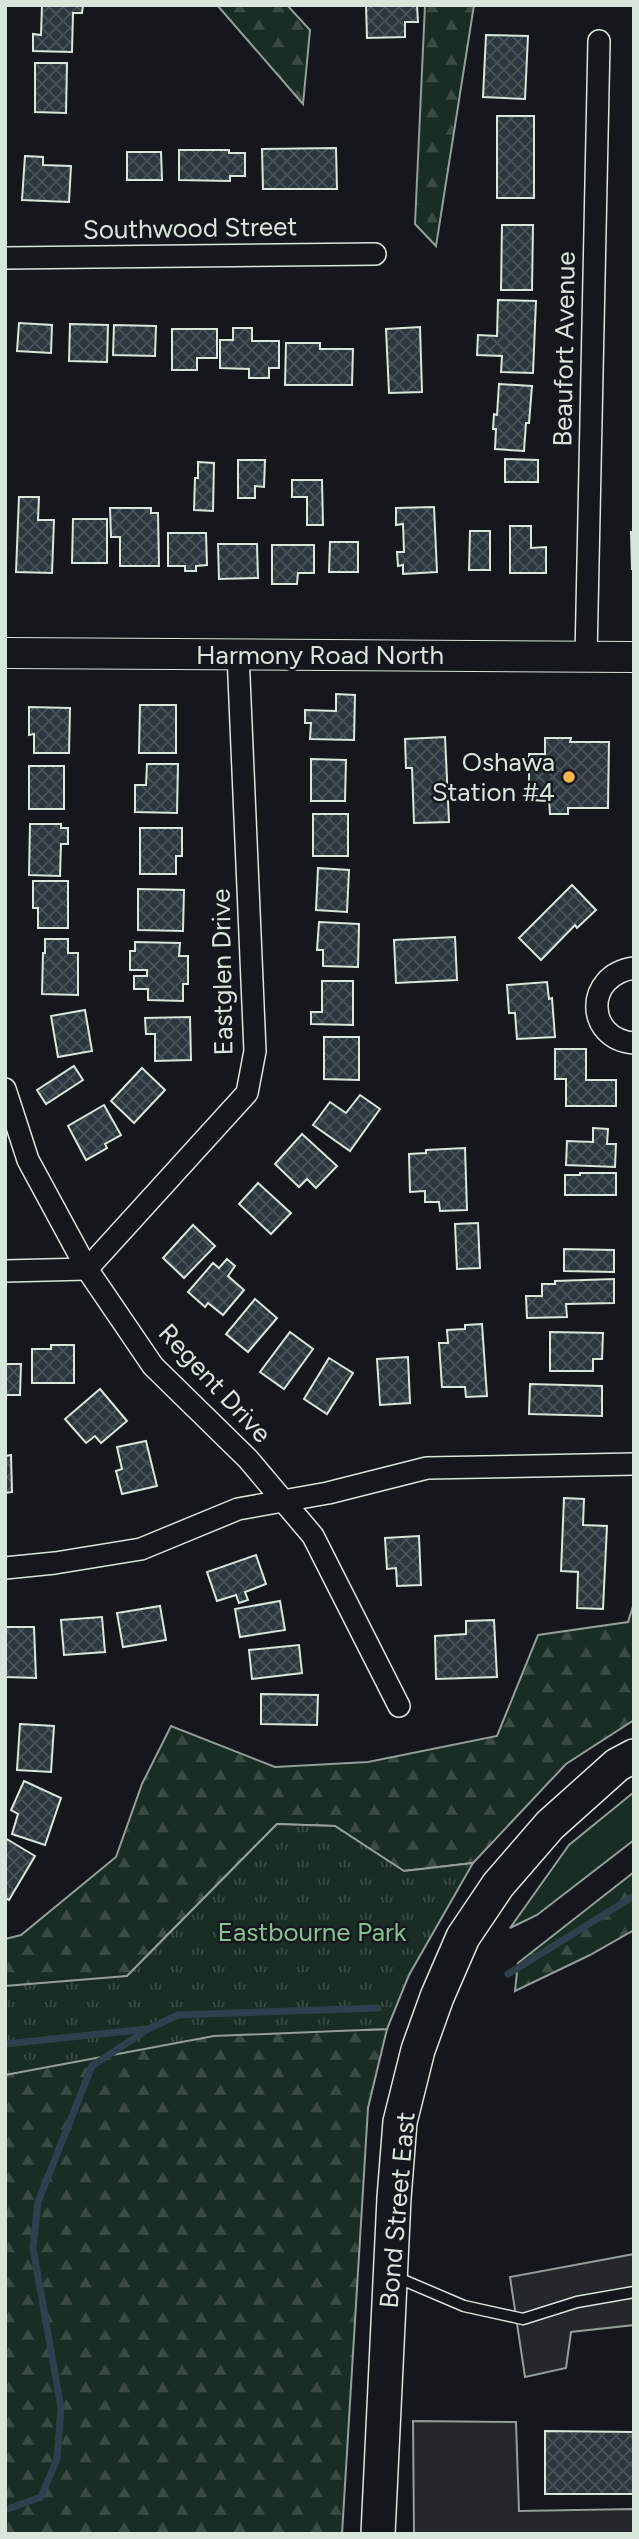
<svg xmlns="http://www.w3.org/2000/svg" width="639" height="2539" font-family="Figtree,sans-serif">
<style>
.grass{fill:#1a2d24;stroke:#939e99;stroke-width:2}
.forest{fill:url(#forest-firs);stroke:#939e99;stroke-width:2}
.park{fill:url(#park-tufts);stroke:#939e99;stroke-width:2}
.parking{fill:#24282b;stroke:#939e99;stroke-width:2}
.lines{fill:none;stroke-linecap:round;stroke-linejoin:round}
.stream{stroke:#2f3f4d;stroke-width:7}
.building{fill:url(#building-cross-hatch);stroke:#d8e6dc;stroke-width:2}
.service-casing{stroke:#d8e6dc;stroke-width:13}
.minor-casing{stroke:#d8e6dc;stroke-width:24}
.secondary-casing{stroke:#d8e6dc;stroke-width:32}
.primary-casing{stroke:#d8e6dc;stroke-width:36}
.service{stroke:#14181c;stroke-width:10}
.minor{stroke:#14181c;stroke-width:21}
.secondary{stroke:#14181c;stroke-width:30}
.primary{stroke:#14181c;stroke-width:33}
.poi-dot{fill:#ffb74d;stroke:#14181c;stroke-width:2.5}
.labels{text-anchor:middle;stroke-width:5;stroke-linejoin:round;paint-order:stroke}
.street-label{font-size:26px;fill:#d8e6dc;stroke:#14181c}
.poi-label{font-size:26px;fill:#d8e6dc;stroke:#14181c;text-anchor:end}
.park-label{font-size:26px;fill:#8ac095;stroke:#14181c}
</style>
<defs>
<pattern id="forest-firs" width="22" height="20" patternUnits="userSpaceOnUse" patternTransform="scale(1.75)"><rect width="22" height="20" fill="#1a2d24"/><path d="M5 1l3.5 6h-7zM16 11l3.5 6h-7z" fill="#3b4b43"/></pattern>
<pattern id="park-tufts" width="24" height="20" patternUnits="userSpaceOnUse" patternTransform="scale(1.75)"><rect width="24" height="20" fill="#1a2d24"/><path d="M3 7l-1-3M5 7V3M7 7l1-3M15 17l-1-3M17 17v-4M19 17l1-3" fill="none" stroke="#3b4b43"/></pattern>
<pattern id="building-cross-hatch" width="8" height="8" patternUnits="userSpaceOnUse" patternTransform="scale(1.75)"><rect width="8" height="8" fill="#2c363c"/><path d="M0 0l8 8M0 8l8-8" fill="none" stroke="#4a5358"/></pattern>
</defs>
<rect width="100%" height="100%" fill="#14181c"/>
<!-- grass -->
<path class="grass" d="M634,1792v48l-97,75 -27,13 59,-83z"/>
<!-- forest -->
<g class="forest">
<path d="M217,5h70l23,25 -7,74z"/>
<path d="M425,5h49l-38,241 -21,-22z"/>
<path d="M634,1603v117l-68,44 -93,99 -70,8 -68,-45 -58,-2 -150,152 -122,20v-57l16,-4 95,-78 26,-73 29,-58 104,41 93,-5 129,-26 41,-101 90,-13z"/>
<path d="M634,1872v58l-44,25 -75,36 3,-28z"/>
<path d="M5,2017l351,13 31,-1 -19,79 -26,426h-337z"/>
</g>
<!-- park -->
<path class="park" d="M277,1824l58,2 69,45 69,-8 -64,112 -22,54 -173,7 -209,39v-89l122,-10z"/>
<!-- parking -->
<g class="parking">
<path d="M634,2254v71l-63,7 -5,36 -41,9 -15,-100z"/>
<path d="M413,2421l103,1 3,89 115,-2v25h-220z"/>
</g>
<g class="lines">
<!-- stream -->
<g class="stream">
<path d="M508,1974l126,-78"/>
<path d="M5,2044l142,-15"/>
<path d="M5,2510l36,-13 16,-38 4,-51 -28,-160 5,-46 54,-136 56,-37 30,-14 200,-7"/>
</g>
</g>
<!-- building -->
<g class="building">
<path d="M42,5h41l-1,8h-9l-1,39 -39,-1v-17l8,1z"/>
<path d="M366,5h51l1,17h-13v15l-38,1z"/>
<path d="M486,35l42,1 -3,63 -42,-2z"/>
<path d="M35,63h32l-1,50 -31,-1z"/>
<rect x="497" y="116" width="37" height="82"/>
<path d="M336,148l1,41h-74l-1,-40z"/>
<path d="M179,150h50v3h16v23h-15v5l-51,-1z"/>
<path d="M127,152h34l1,28h-35z"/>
<path d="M25,156l18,1v8l28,1 -2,36 -47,-2z"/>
<path d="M502,225h31l-1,65h-31z"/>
<path d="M498,300l38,1 -3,72 -32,-1 1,-16 -25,-1 1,-20 19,1z"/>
<path d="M19,323l33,2 -1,28 -34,-2z"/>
<path d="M70,324l38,1 -1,37 -38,-1z"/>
<path d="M114,325l42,1 -1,30 -42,-1z"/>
<path d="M420,327l2,65 -33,1 -3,-64z"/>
<path d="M233,328h19v13h27v27h-10v10h-20v-9l-29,-1v-28h13z"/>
<path d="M172,329h45v29h-20v12h-25z"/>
<path d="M286,343h34v6h33l-1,36h-67z"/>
<path d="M499,384l33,2 -3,37h-3l-2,28 -29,-2 1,-20h-3l1,-15 3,1z"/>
<path d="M505,459l33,1v22h-33z"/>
<path d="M238,460h27l-1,27 -9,-1v12h-17z"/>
<path d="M198,462l16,1 -1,48 -19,-1 1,-32h3z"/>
<path d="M292,480h30l1,45h-16v-28h-15z"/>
<path d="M19,497h20l-1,23h16l-2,53 -36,-1z"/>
<path d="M434,507l3,65 -34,2v-9l-5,1 -1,-14h7l-1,-28 -7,1v-17z"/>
<path d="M110,508h41v5h7l1,53h-39v-29h-9z"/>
<path d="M73,519h34v44h-35z"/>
<path d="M510,526h21v22l15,-1v26h-36z"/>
<path d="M470,531h20v39h-21z"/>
<path d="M631,532h3v37h-2z"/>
<path d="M168,533h38l1,32 -11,1v5h-11v-5h-17z"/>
<path d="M330,542h28v30h-29z"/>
<path d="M218,544h39l1,34 -39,1z"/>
<path d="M272,545h42v28h-16l-1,11h-25z"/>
<path d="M336,694l19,1 -1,45 -44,-1 1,-16h-6v-13l31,1z"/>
<path d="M140,705h36v48h-37z"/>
<path d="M29,707l41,1 -1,45h-35v-19l-5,1z"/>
<path d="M445,737l4,85 -35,1 -2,-55h-6l-1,-29z"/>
<path d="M545,738h26l-1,4h39l-1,66h-40v6h-18l-1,-13 -20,-1v-46h16z"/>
<path d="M311,759l35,1 -1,41h-34z"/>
<path d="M147,764h31l-1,49 -42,-1v-27h11z"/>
<rect x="29" y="766" width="35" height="43"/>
<rect x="313" y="814" width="35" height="42"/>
<path d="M30,824h31v4h7v16h-7l-1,32 -31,-1z"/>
<path d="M140,828h42v28h-6v18h-36z"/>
<path d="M318,868l31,2 -2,42 -31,-2z"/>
<path d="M33,881h35v47h-30v-20h-5z"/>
<path d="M572,885l24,25 -19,18 -2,-3 -34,35 -22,-22z"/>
<path d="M138,889l46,1 -1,41 -45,-1z"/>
<path d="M319,922l40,2 -1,43 -35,-1v-16h-6z"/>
<path d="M455,937l2,43 -61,3 -2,-43z"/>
<path d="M45,939h23v14h10v42l-36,-1 1,-41h2z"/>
<path d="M135,942l45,1 -1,13h9v28h-5v17l-35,-1v-11h-14v-13h13v-6h-17v-19h5z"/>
<path d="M322,981h31v44l-42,-1v-12h11z"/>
<path d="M547,982l2,17 3,-1 3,39 -38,2 -2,-26h-6l-2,-28z"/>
<path d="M85,1010l7,41 -34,6 -7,-41z"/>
<path d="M190,1017l1,43 -36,1v-27h-9l-1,-16z"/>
<path d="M324,1037h35v43l-35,-1z"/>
<path d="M555,1049h31v31h30v26h-50v-27h-11z"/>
<path d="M74,1066l9,14 -37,24 -9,-14z"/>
<path d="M142,1068l23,22 -31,33 -23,-22z"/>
<path d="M360,1095l20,14 -30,42 -37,-26 17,-23 16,11z"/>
<path d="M104,1105l17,30 -16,9 2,4 -21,12 -18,-34z"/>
<path d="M593,1128l15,1 -1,15h9l-1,23 -49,-2 1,-24 26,1z"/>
<path d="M302,1134l35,32 -21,22 -9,-9 -8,8 -24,-23z"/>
<path d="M465,1148l2,62 -27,1 -1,-9h-14v-11l-15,1 -1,-38 17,-1v-3z"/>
<path d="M580,1173h36v22h-51v-20h15z"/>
<path d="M258,1183l33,30 -20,21 -32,-30z"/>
<path d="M478,1223l2,45 -23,1 -2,-45z"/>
<path d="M193,1225l22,21 -31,32 -21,-20z"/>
<path d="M564,1249l50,1v22l-50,-1z"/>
<path d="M227,1259l8,7 -7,10 16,14 -21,25 -15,-12 -3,4 -17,-15 25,-29 6,5z"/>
<path d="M614,1279v24l-48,1 1,13 -40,1 -1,-22h16v-12h13v-3z"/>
<path d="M255,1299l22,19 -29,34 -22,-18z"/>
<path d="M482,1324l5,72 -21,1 -1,-10h-23l-3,-44h9l-1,-13 18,-1v-4z"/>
<path d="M290,1332l23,17 -29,40 -24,-17z"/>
<path d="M550,1332l53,1 -1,26h-9v12h-43z"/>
<path d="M51,1345h23v38h-42v-34h19z"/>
<path d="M408,1357l2,46 -30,2 -3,-46z"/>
<path d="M329,1358l24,15 -26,41 -23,-15z"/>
<path d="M5,1364h16l-1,31h-14z"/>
<path d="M530,1384l72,2v30l-73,-2z"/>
<path d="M100,1389l27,32 -26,22 -6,-7 -9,7 -21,-24z"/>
<path d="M146,1441l11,45 -35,8 -6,-23 6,-2 -5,-22z"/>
<path d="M11,1455l1,37 -7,1v-37z"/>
<path d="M564,1498l20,1 -1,26 24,1 -4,83 -26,-1 1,-36 -17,-1z"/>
<path d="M419,1536l2,49 -24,1 -1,-18 -9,1 -2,-31z"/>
<path d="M256,1555l10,29 -21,8 3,8 -9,3 -3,-8 -19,6 -10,-29z"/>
<path d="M280,1601l5,29 -45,7 -5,-28z"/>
<path d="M160,1606l6,34 -43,7 -6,-34z"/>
<path d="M102,1617l3,35 -41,3 -3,-35z"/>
<path d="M494,1620l3,57 -61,2 -1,-43 31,-2v-13z"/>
<path d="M6,1627h28l2,51 -30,-1z"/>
<path d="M299,1645l3,28 -50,6 -3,-29z"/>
<path d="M261,1694l57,1 -1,30 -56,-1z"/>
<path d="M20,1724l34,2 -3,46 -34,-2z"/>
<path d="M24,1781l37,17 -16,47 -33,-11 6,-20 -7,-4z"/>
<path d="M5,1838l30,18 -26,44 -4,-2z"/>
<path d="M545,2431l89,1v62h-89z"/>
</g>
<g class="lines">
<defs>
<path id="service" d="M396,2277l68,29 59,13 54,-17 57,-10"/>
<g id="minor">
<path d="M5,258l370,-4"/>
<path d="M586,657l13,-616"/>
<path d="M634,968c-50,7 -49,71 0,75"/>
<path d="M5,1089l23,71 59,109 66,97 95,93 65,77 86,170"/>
<path d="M87,1269l160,-176 8,-42 -17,-397"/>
<path d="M5,1271l82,-2"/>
<path d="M5,1568l50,-5 86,-14 97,-40 90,-16 99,-25 207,-4"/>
</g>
<path id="secondary" d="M5,653l629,4"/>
<path id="primary" d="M378,2534l16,-336 6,-76 18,-72 19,-53 26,-60 35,-52 52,-60 67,-60 17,-9"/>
</defs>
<!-- service casing -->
<use href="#service" class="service-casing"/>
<!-- minor casing -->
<use href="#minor" class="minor-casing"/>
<!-- secondary casing -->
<use href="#secondary" class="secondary-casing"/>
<!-- primary casing -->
<use href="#primary" class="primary-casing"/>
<!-- service -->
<use href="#service" class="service"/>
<!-- minor -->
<use href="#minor" class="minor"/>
<!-- secondary -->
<use href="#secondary" class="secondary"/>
<!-- primary -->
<use href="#primary" class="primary"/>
</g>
<!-- markers -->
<circle class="poi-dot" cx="569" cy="777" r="7"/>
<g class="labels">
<!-- street labels -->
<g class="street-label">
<text transform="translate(190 228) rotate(-1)" y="9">Southwood Street</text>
<text transform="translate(564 349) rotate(-89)" y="9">Beaufort Avenue</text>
<text x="320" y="664">Harmony Road North</text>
<text transform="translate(222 972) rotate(-91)" y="9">Eastglen Drive</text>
<text transform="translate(215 1383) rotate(47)" y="9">Regent Drive</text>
<text transform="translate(397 2210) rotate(-85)" y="9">Bond Street East</text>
</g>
<!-- poi labels -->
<g class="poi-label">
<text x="555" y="771">Oshawa<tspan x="555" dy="30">Station #4</tspan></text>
</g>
<!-- park labels -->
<g class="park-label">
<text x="312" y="1941">Eastbourne Park</text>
</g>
</g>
<!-- border -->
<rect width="639" height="2539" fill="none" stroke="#d8e6dc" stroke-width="14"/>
</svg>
